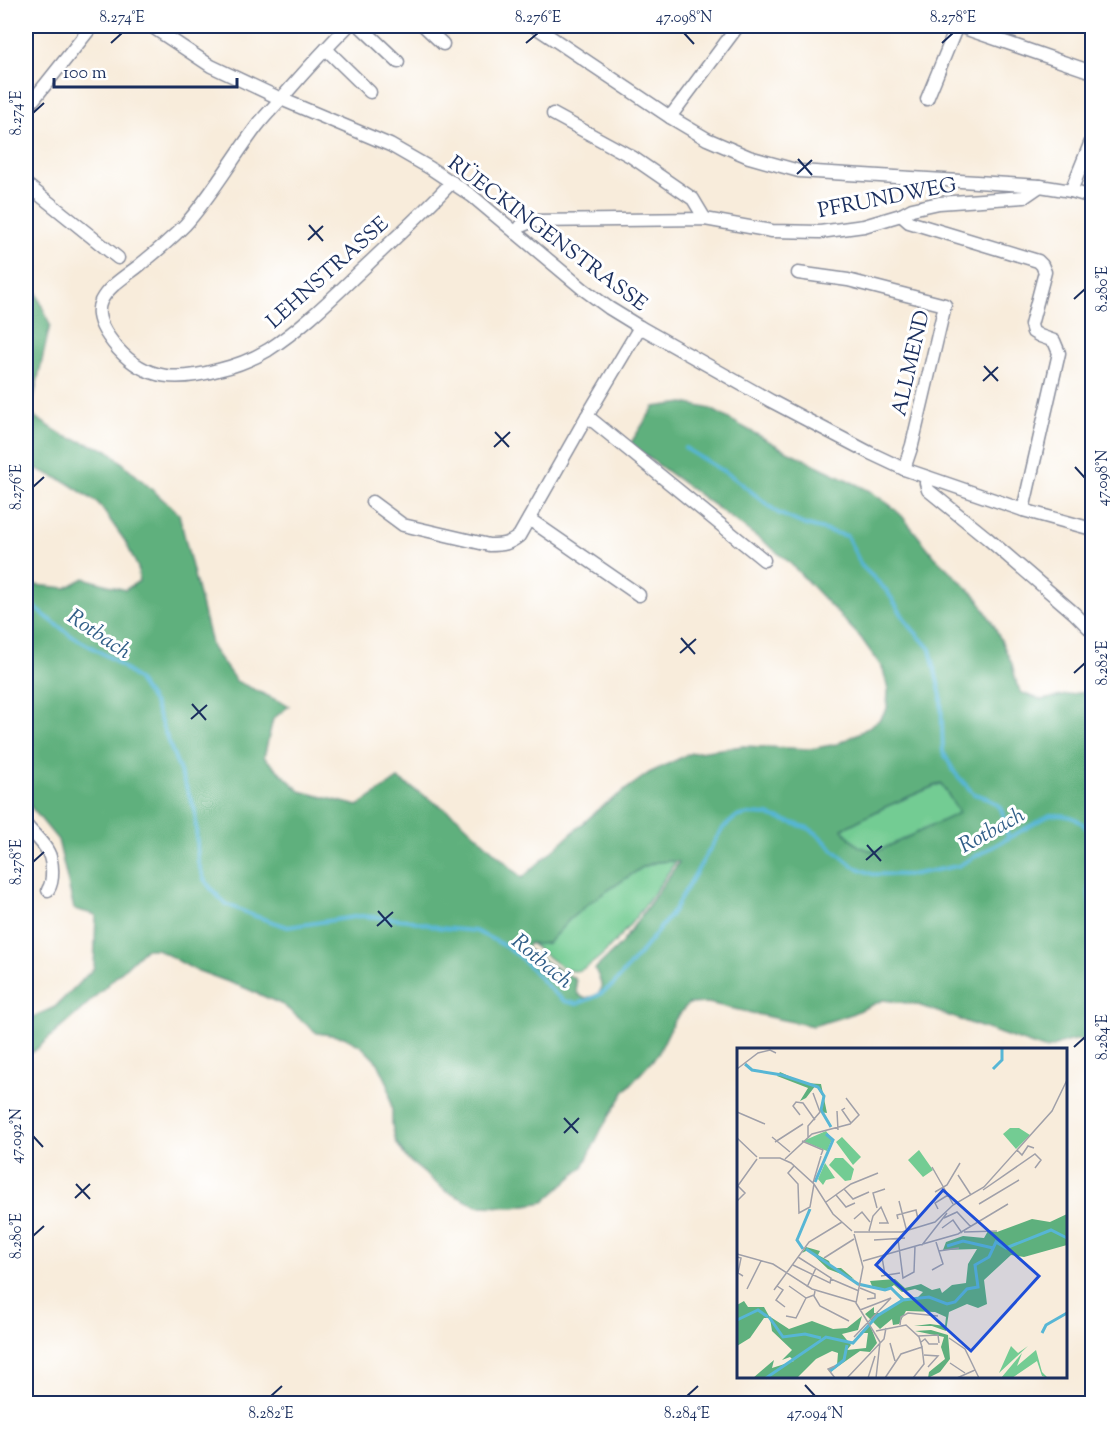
<svg xmlns="http://www.w3.org/2000/svg" width="1118" height="1429" font-family="'Sorts Mill Goudy',serif">
<style>
.green{fill:#73cc93;stroke:#477e78;stroke-width:1.5}
.forest{fill:#5eb07d;stroke:#3c706e;stroke-width:1.5;fill-rule:evenodd}
.lines{fill:none;stroke-linecap:round;stroke-linejoin:round}
.stream{stroke:#57b6d5;stroke-width:4}
.minor-casing{stroke:#8a8e9c;stroke-width:15}
.minor{stroke:#fff;stroke-width:12}
.ticks{fill:none;stroke:#1b2f5e;stroke-width:2}
.labels{text-anchor:middle;stroke-width:6;stroke-linejoin:round;paint-order:stroke}
.street-label{font-size:21px;fill:#1b2f5e;stroke:#fff}
.water-label{font-size:22px;font-style:italic;fill:#305e88;stroke:#fff}
.inset-river{fill:none;stroke:#57b6d5;stroke-width:3}
.inset-road{fill:none;stroke:#a0a0a9;stroke-width:1.5}
.view{fill:#1d4ed8;fill-opacity:0.15;stroke:#1d4ed8;stroke-width:3}
.inset-edge{fill:none;stroke:#1b2f5e;stroke-width:3}
.neatline{fill:none;stroke:#1b2f5e;stroke-width:2}
.ticks-label{font-size:15px;text-anchor:middle;fill:#1b2f5e}
</style>
<rect width="100%" height="100%" fill="#fff"/>
<filter id="ink" filterUnits="userSpaceOnUse"><feTurbulence type="fractalNoise" baseFrequency=".0167" numOctaves="2"/><feDisplacementMap in="SourceGraphic" scale="12" xChannelSelector="R" yChannelSelector="G"/><feConvolveMatrix kernelMatrix="1 2 1 2 8 2 1 2 1" color-interpolation-filters="sRGB"/></filter>
<filter id="wash" filterUnits="userSpaceOnUse"><feTurbulence type="fractalNoise" baseFrequency=".008" numOctaves="4" result="noise"/><feDisplacementMap in="SourceGraphic" scale="24" xChannelSelector="R" yChannelSelector="G"/><feGaussianBlur stdDeviation="1.35" result="paint"/><feColorMatrix in="noise" values="0 0 0 0 0 0 0 0 0 0 0 0 0 0 0 0 0 1.4 0 .05"/><feComposite in="paint" operator="in"/></filter>
<g filter="url(#wash)">
<rect width="100%" height="100%" fill="#f8ecdb"/>
<!-- green -->
<g class="green">
<path d="M942,783l18,30 -82,38 -13,-1 -7,-4 -16,-17 43,-22z"/>
<path d="M670,861h6c-15,23 -75,112 -103,110 -12,-1 -33,-21 -43,-28l4,1 37,-26 21,-17 51,-34 13,-5z"/>
</g>
<!-- forest -->
<path class="forest" d="M26,267l24,58 -20,89 34,22 44,14 71,64 33,134 24,33 53,25 -16,13 -9,38 36,34 58,15 40,-27 58,37 66,62 78,-70 49,-35 42,-20 52,-7 67,3 27,-5 24,-12 18,-12 8,-11 1,-19 -5,-21 -22,-31 -72,-76 -21,-17 -138,-101 24,-37 30,-4 27,6 72,40 85,41 22,15 12,11 33,41 42,40 18,30 17,37 5,21 5,8 20,7 50,-10v353c-9,-4 -19,-4 -29,0 -7,2 -11,6 -19,6l-129,-45 -32,-4 -34,15 -36,11 -35,-7 -70,-16 -20,1 -14,17 -16,33 -33,37 -23,37 -19,39 -39,35 -30,5 -37,-1 -31,-15 -39,-32 -11,-17 -4,-17v-14l-4,-27 -10,-21 -17,-17 -17,-9 -27,-4 -34,-28 -38,-17 -52,-19 -36,-20h-12l-64,61 -48,42 -7,2v-34l29,-13 39,-39 2,-53 -22,-6 -16,-69 -32,-39v-222l9,6 31,3 18,-10 41,12 14,-9 -1,-13 -13,-27 -27,-38 -32,-21 -40,-18zM941,783l18,30 -81,38c-20,-1 -23,-8 -36,-22l43,-22zM670,861l9,1 -58,82 -26,25c8,16 12,27 -11,29 -9,-4 -8,-9 -8,-17l-2,-3 -23,-13 -25,-17 4,-5 8,1 10,-1 23,-25 21,-17 51,-34 13,-5z"/>
<g class="lines">
<!-- stream -->
<g class="stream">
<path d="M685,448l48,29 45,36 27,12 42,11 14,29 26,26 21,33 22,25 11,47 2,56 12,21 19,21 13,4 13,9 5,12 3,20"/>
<path d="M26,601l44,34 44,25 23,19 17,25 41,106 3,52 6,17 8,11 14,14 26,11 36,12 73,-11 47,4 33,8 34,3 23,11 21,14 33,35 12,10 13,3 20,-8 16,-11 33,-39 26,-33 50,-84 14,-12 13,-3 19,1 40,13 8,5 19,18 18,15 19,8 38,1 48,-9 92,-51c5,0 11,0 16,1 14,2 26,14 26,28"/>
<path d="M1092,862l-3,33 3,23"/>
</g>
</g>
</g>
<g filter="url(#ink)">
<g class="lines">
<defs>
<g id="minor">
<path d="M151,26l60,40 70,33 109,46 40,23 42,28 111,93 26,19 31,19 131,74 99,52 34,16 119,41 69,19"/>
<path d="M348,26c-21,21 -41,43 -61,66 -10,12 -21,22 -30,34 -25,33 -45,69 -72,99 -14,14 -29,27 -44,39 -13,11 -32,21 -40,37 -8,17 7,36 17,48 29,32 61,32 100,21 17,-4 35,-11 50,-20 37,-24 68,-56 100,-86 28,-27 57,-53 84,-82"/>
<path d="M360,26l38,36"/>
<path d="M424,26l19,18"/>
<path d="M534,26l136,91 37,22 42,18 50,14 241,15 31,5 21,6"/>
<path d="M958,26l134,46"/>
<path d="M326,49l44,43"/>
<path d="M927,99l30,-73"/>
<path d="M26,109l66,-83"/>
<path d="M553,114l79,43 61,42 12,20"/>
<path d="M670,117l68,-91"/>
<path d="M26,184l92,74"/>
<path d="M1071,191l21,-52"/>
<path d="M901,215l8,7 129,39 4,4 3,7 -14,53 2,7 7,4 14,5 5,12 -36,157"/>
<path d="M516,233l5,-7 12,-5 172,-2 67,12 48,1 44,-6 37,-11 11,-6 27,-6 85,-6 16,-11"/>
<path d="M798,273l50,7 97,25 -33,140 -8,24"/>
<path d="M587,416l177,144"/>
<path d="M927,477l-1,6 2,7 59,48 87,75 18,18"/>
<path d="M372,502l31,23 86,20c14,0 20,-1 30,-9l68,-120 53,-89"/>
<path d="M529,519l110,76"/>
<path d="M26,825c6,8 18,18 22,27 5,9 6,29 0,38"/>
</g>
</defs>
<!-- minor casing -->
<use href="#minor" class="minor-casing"/>
<!-- minor -->
<use href="#minor" class="minor"/>
</g>
</g>
<!-- ticks -->
<path class="ticks" d="M684,33l10,11M111,43l11,-10M526,43l12,-10M942,43l11,-10M33,113l11,-10M798,159l14,16M797,174l15,-14M309,225l14,16M308,240l15,-14M1074,299l11,-10M984,366l14,15M983,381l15,-14M495,432l14,15M494,447l16,-15M1075,467l10,11M33,487l11,-10M681,638l14,16M680,653l16,-14M1074,673l11,-10M192,704l14,16M191,719l16,-14M867,845l14,16M866,860l16,-14M33,862l11,-10M378,911l14,16M377,926l16,-14M1074,1047l11,-10M564,1118l14,15M564,1133l15,-15M33,1136l10,11M76,1184l14,15M75,1198l15,-14M33,1236l11,-10M805,1385l10,11M271,1396l11,-10M687,1396l11,-10"/>
<g class="labels">
<!-- street labels -->
<g class="street-label">
<text transform="translate(887 197) rotate(-11)" y="7">PFRUNDWEG</text>
<text transform="translate(548 233) rotate(37)" y="7">RÜECKINGENSTRASSE</text>
<text transform="translate(327 272) rotate(-42)" y="7">LEHNSTRASSE</text>
<text transform="translate(910 363) rotate(-77)" y="7">ALLMEND</text>
</g>
<!-- water labels -->
<g class="water-label">
<text transform="translate(100 633) rotate(34)" y="8">Rotbach</text>
<text transform="translate(991 829) rotate(-29)" y="8">Rotbach</text>
<text transform="translate(543 960) rotate(40)" y="8">Rotbach</text>
</g>
</g>
<!-- overview -->
<g transform="translate(737 1048)">
<rect width="330" height="330" fill="#f8ecdb"/>
<path d="M273,80h9l11,7 -14,14 -13,-15zM89,83l6,8 -5,12 -24,-10zM105,89l19,20 -8,8 -17,-23zM182,102l14,20 -10,7 -15,-17zM98,110h8l11,11 -3,11 -6,1 -16,-16zM88,115l10,15 -9,2 -3,5 -5,-6zM274,298l7,7 10,-7 -29,27zM299,302l6,22 6,6 -6,-2 -5,-15 -25,17h-11l21,-25 -5,13z" fill="#73cc93"/>
<path d="M43,24l24,11 17,1 6,29 -7,-1 3,-15 -7,-12 -10,13 -6,3 8,-13 -31,-12zM330,166v31l-43,12 -13,-2 -27,25 3,24 -9,4 -11,-4 -18,8 -3,19 -14,-5h-18l16,-2 15,2 1,-9 -11,-5 -29,-1 -7,13 -6,1 -1,-6 -12,10 -15,-15 9,-7v6h8l19,-13 -7,-10 11,9 12,-1 6,-6 -8,-3 -13,3 -8,-7 -7,5 -15,-4 -2,-5 25,-2 10,9 16,-4 11,6 8,-2 2,5 10,-8 14,-2 2,-19 9,-15 -34,1 3,-8 17,-6 21,2 4,-7 9,1 35,-13 18,3zM69,199l14,4 -2,4 11,6 3,7h9l13,11 -26,-10 -20,-19 -6,3zM7,253l4,6h16l5,9 20,13 23,-8 21,8 14,-1 15,-12 -4,14 -16,4 9,11 -4,5 19,-2 2,-15h-8l10,-8 7,18 -7,9 -10,-1 -30,21 -1,-3 8,-4 1,-12 -6,-2 -16,8 -19,19h-44l21,-18 -2,8 22,-7 -4,-4 -8,3 10,-10 -20,-19 -2,-13h-6l-14,20 -13,8v-41zM194,282l17,5 2,24 -10,13 -12,6 1,-6 16,-13 -4,-12 3,-10 -29,-6z" fill="#5eb07d"/>
<path class="inset-river" d="M8,16l7,6 30,5 36,12 6,9 -3,14 10,17M256,21l9,-9v-12M78,134l18,-42 -7,-6M210,198l16,-5 30,7M66,201l-6,-9 13,-31M69,201l52,35 27,6 6,-2 12,12M32,269l14,20 22,-3 16,4M0,272l21,-10 10,7M305,285l4,-8 21,-12M93,323l14,-11 3,-15M29,330l60,-41 27,6 24,-27 26,-16 26,-3 18,7 8,-2 12,-13 11,-2 -3,-22 14,-8 7,-15 10,6 45,-18 16,8"/>
<path class="inset-road" d="M0,21l21,-16 12,-3 6,3M108,60l-3,2 9,13M100,63l1,19M0,64l28,12M63,67l-7,-9 3,-4 7,1 12,17M35,89l18,15M71,89v-11l12,-14 -7,-19M0,90l20,19M65,93l21,9 -2,5M38,94l28,-18M280,102l5,5 6,-9 6,2M22,110h21l11,5 23,21 19,30 19,17M48,111l27,-25 38,-10 9,-9 -13,-17M57,118l-6,7 10,11 1,29 11,-6 4,-23M195,119l21,37M221,127l13,20M76,135l8,-27M0,139l20,-28M107,141l9,10 16,-7M246,142l52,-36 6,6 -6,8M198,144l12,-7 13,-22M99,147l10,12 9,-4M0,153l8,-8 -7,-7M162,153l8,31M89,154l25,-18 27,-11M242,156l40,-24M140,160l-4,-15 12,-4M201,161l-3,-6 13,-8M207,170l13,-6 14,15M117,171l8,-7 8,10M161,171l-1,-4 19,-5 2,9M205,180l11,-8 9,13M132,183l4,-15 8,-9 7,16h-9M117,184h48l33,-10 18,-17 31,-18 68,-76 15,-31M227,184l33,-1M117,186l9,33 -7,36 24,39 -4,36M161,191l5,39 11,-6 1,-26M137,192l31,-2M185,197l25,-32M202,203l20,-3M0,206l36,10 39,25 44,13M0,209l4,1 -3,15 5,3M145,209l3,18M87,210l30,-19M126,213l95,-27 50,-30M56,217l37,18 1,-5 -33,-21M195,222l11,-6 -7,-22M144,228l19,-3M94,231l28,12M40,238l6,4 -7,10 9,7M52,238l17,12M70,239l9,-19M123,240l15,6v4l-8,1M10,241l14,-28M37,242l35,-48 33,-20M78,243l-1,5 6,10 29,15M49,268l10,2 10,-20 8,-3M163,277l1,-8 7,-4 30,3M139,283l30,-6 13,12 3,10M181,288l20,-1 1,8M117,289l37,-39 -31,12M212,290l16,11 14,29M184,294l4,-3 4,5h9M153,295l5,18M187,307l14,1 -10,11M213,315l15,10M98,318l-7,3 7,9M110,330l37,-39 2,-11M131,330l7,-22M148,330l16,-24 21,-7 2,17 -11,14M220,330l18,-8"/>
<path class="view" d="M206,142l96,86 -68,75 -95,-86z"/>
<rect width="330" height="330" class="inset-edge"/>
</g>
<!-- margin -->
<rect width="1118" height="1429" fill="none" stroke="#fff" stroke-width="66"/>
<!-- scale -->
<path d="M54 78v9h183v-9" fill="none" stroke="#1b2f5e" stroke-width="3"/>
<text x="63" y="78" font-size="18" fill="#1b2f5e" stroke="#ffffff" stroke-width="4.5" paint-order="stroke">100 m</text>
<rect x="33" y="33" width="1052" height="1363" class="neatline"/>
<g class="ticks-label">
<text x="122" y="22">8.274°E</text>
<text x="538" y="22">8.276°E</text>
<text x="684" y="22">47.098°N</text>
<text x="953" y="22">8.278°E</text>
<text transform="translate(16 113) rotate(-90)" y="5">8.274°E</text>
<text transform="translate(1102 289) rotate(-90)" y="5">8.280°E</text>
<text transform="translate(1102 478) rotate(-90)" y="5">47.098°N</text>
<text transform="translate(16 487) rotate(-90)" y="5">8.276°E</text>
<text transform="translate(1102 663) rotate(-90)" y="5">8.282°E</text>
<text transform="translate(16 862) rotate(-90)" y="5">8.278°E</text>
<text transform="translate(1102 1037) rotate(-90)" y="5">8.284°E</text>
<text transform="translate(16 1136) rotate(-90)" y="5">47.092°N</text>
<text transform="translate(16 1236) rotate(-90)" y="5">8.280°E</text>
<text x="271" y="1418">8.282°E</text>
<text x="687" y="1418">8.284°E</text>
<text x="815" y="1418">47.094°N</text>
</g>
</svg>
